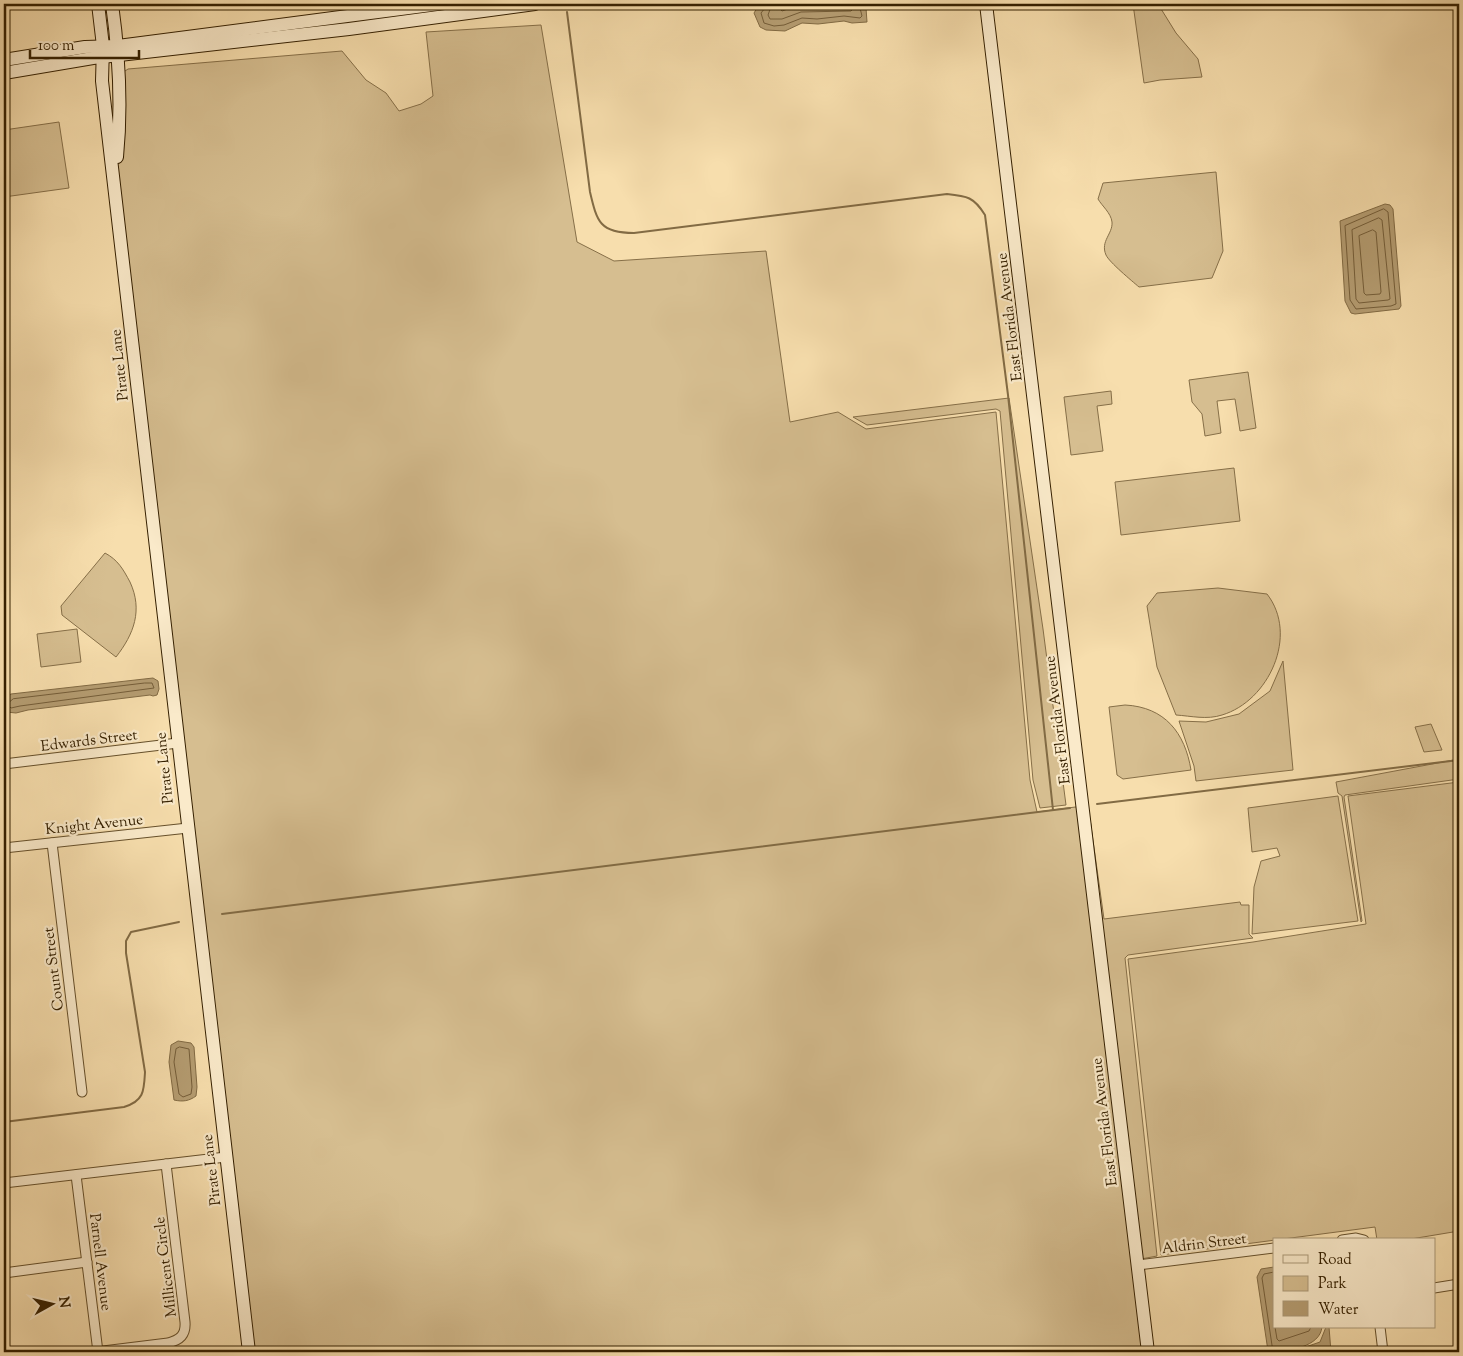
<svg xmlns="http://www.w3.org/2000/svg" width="1463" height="1356" font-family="'Sorts Mill Goudy',serif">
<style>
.green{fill:#d6be90;stroke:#866f48}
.water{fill:#b59d72;stroke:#826b44}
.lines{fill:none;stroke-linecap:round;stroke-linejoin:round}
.shore{stroke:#755e39;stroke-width:1}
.stream{stroke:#826b44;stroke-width:2}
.street-casing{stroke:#66502b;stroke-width:11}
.secondary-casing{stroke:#352000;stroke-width:14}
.street{stroke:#faeaca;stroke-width:9}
.secondary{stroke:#faeaca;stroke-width:12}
.labels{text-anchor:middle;stroke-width:4.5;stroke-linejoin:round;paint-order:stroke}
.street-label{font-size:15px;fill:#352000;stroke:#faeaca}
</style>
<rect width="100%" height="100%" fill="#f7dead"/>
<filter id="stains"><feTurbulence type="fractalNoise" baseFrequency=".004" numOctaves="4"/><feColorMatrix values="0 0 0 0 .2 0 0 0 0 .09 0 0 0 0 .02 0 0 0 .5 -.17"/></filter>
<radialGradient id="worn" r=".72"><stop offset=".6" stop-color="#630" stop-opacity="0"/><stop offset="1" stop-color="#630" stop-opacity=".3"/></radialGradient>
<!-- green -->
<g class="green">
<path d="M1133,4h25l18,29 22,26 4,18 -42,3 -16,3z"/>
<path d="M541,25l36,217 37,19 152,-10 24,171 48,-10 28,17 130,-17 34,368 7,32 46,-6 65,546h-899l-134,-1173 4,-104 9,-6 214,-18 24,29 20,13 13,18 22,-7 12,-8 -7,-64z"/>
<path d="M59,122l10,66 -65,9v-67z"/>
<path d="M1216,172l7,79 -11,27 -73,9c-7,-6 -30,-25 -33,-32 -6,-14 7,-21 6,-33 -1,-9 -10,-16 -14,-23l5,-16z"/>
<path d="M1248,372l8,56 -16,3 -5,-32 -18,2 4,32 -16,3 -3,-22 -10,-12 -3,-22z"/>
<path d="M1111,391l1,13 -15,2 6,45 -32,4 -7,-58z"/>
<path d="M1009,398l34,231 23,176 -26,3 -7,-28 -33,-369 -4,-2 -129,16 -14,-8z"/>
<path d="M1234,468l6,53 -119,14 -6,-53z"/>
<path d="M105,553c13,7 18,16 25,29 13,28 4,52 -14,75l-54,-42 -1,-9z"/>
<path d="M1218,588l49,6c32,41 2,107 -45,121 -15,5 -31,1 -46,0l-19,-48 -10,-61 10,-13z"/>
<path d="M77,629l4,33 -40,5 -4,-33z"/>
<path d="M1283,661l10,109 -97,11 -2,-15 -15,-45 27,1 33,-8 31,-23z"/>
<path d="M1125,705c40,2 60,28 66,65l-68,9 -6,-4 -8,-68z"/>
<path d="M1431,724l11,26 -18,2 -9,-25z"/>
<path d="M1459,759v20l-114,16 -1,2 18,124 -1,1 -19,-126 -4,-3 -2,-11z"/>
<path d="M1459,782v449l-54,9h-28l-2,-13 -214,28 -33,-296 125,-17 113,-18 -18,-128z"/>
<path d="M1338,796l20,125 -106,13 2,-47 7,-26 19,-5 -3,-8 -25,4 -4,-44z"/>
<path d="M1090,819l14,100 136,-17 1,3h8v29l4,4 -125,17 -3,3 32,298 -16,3z"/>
</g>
<!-- water -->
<g class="water">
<path d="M766,4h96l4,4 1,14 -15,1 -8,-2 -26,3 -16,-1 -17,8 -19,-1 -6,-3 -6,-14 3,-5z"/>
<path d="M1385,204l5,1 3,4 8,97 -2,3 -44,5 -4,-1 -6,-12 -5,-80z"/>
<path d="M153,678l5,3 1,8 -2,6 -4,1 -3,-1 -122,15 -12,3 -10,-1 -2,-14 7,-4z"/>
<path d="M178,1041l13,2 3,4 3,40 -1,9c-7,5 -13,6 -22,4l-5,-38 2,-17z"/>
<path d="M1274,1267v60h48c-2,20 -33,24 -50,25l-4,-1 -11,-74 4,-8z"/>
<path d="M1326,1327h3l2,25h-40l29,-10z"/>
</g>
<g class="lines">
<!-- shore -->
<g class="shore">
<path d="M766,4l-1,4 -4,5 3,10 10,3 10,-1 18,-7 15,1 27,-3 16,2 2,-2 -3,-12"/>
<path d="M772,4l-4,11 2,4h12l19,-7 50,-1 2,-2v-5"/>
<path d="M780,4v5l2,2 17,-6 23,-1"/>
<path d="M1384,209l4,3 8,92 -5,2 -35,3 -6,-9 -5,-74z"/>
<path d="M1379,218l3,2 8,79 -2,1 -29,3 -3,-4 -4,-69z"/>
<path d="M1373,230l3,2 5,60 -1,2 -14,1 -2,-2 -5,-57z"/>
<path d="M145,683h7l2,5 -134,18 -9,2 -4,-4 6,-5z"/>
<path d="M180,1047l9,2 3,38 -1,7 -8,3 -4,-3 -5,-32 2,-13z"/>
<path d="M1275,1327l2,12 2,2 30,-10 2,-4"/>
<path d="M1273,1352l-11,-74 2,-4 10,-2"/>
</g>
<!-- stream -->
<g class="stream">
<path d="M567,12l23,180c7,30 10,41 44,41l313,-39c20,2 27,3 38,21l23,180 45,415"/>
<path d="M1097,804l362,-44"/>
<path d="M222,914l848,-106"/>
<path d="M4,1122l120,-15c20,-6 20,-16 21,-35l-19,-119v-12l5,-9 48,-10"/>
</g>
<defs>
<g id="street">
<path d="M4,764l174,-21"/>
<path d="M52,843l30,249"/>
<path d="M4,848l184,-20"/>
<path d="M76,1175l22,177"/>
<path d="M4,1183l222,-26"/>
<path d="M1342,1240l14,-2 8,2"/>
<path d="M1138,1265l136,-17"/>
<path d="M4,1273l83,-11"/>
<path d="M1434,1288l25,-4"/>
<path d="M1380,1327l3,25"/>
<path d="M95,1352l73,-9c12,-3 18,-8 17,-21l-19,-158"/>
</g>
<g id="secondary">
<path d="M98,4l5,42 -1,35 147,1271"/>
<path d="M112,4c7,50 10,102 5,153"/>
<path d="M986,4l162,1348"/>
<path d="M4,60l81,-13 33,-1 321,-42"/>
<path d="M4,73l89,-15 256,-29 186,-25"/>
</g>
</defs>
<!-- street casing -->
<use href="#street" class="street-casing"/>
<!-- secondary casing -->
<use href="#secondary" class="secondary-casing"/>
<!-- street -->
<use href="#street" class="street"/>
<!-- secondary -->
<use href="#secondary" class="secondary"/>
</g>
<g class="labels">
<!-- street labels -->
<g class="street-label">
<text transform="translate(1009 317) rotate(-97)" y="5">East Florida Avenue</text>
<text transform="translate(119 365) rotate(-96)" y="5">Pirate Lane</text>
<text transform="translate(1057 720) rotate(-97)" y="5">East Florida Avenue</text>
<text transform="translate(89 740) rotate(-7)" y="5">Edwards Street</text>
<text transform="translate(164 768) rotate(-96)" y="5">Pirate Lane</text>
<text transform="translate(94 824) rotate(-6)" y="5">Knight Avenue</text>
<text transform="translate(53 969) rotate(-97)" y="5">Count Street</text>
<text transform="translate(1104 1122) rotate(-97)" y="5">East Florida Avenue</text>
<text transform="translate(211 1170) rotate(-97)" y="5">Pirate Lane</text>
<text transform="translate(1204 1243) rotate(-7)" y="5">Aldrin Street</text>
<text transform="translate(101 1262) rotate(83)" y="5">Parnell Avenue</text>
<text transform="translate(165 1267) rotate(-97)" y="5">Millicent Circle</text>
</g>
</g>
<!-- margin -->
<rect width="1463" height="1356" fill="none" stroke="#f7dead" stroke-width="20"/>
<rect x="5" y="5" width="1453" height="1346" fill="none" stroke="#352000" stroke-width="2.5"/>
<rect x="10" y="10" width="1443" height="1336" fill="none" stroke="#352000"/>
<!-- legend -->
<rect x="1273" y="1238" width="162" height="90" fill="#faeaca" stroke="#ab9979"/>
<rect x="1283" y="1255" width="25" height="8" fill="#faeaca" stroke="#ab9979"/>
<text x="1318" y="1264" font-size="15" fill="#352000">Road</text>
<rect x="1283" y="1276" width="25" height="15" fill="#d6be90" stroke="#ab9979"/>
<text x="1318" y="1288" font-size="15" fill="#352000">Park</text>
<rect x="1283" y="1301" width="25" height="15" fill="#b59d72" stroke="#ab9979"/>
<text x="1318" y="1314" font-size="15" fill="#352000">Water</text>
<!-- north arrow -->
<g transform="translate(52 1304) rotate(82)" stroke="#faeaca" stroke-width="4" paint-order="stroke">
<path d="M0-4L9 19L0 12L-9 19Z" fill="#352000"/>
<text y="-8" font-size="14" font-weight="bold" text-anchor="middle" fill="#352000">N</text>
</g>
<!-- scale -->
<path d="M30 50v8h109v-8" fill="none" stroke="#352000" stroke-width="2.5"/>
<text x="38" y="50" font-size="15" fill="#352000" stroke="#faeaca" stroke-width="4" paint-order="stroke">100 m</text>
<rect width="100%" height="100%" filter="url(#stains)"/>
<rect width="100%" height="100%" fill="url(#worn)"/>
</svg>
